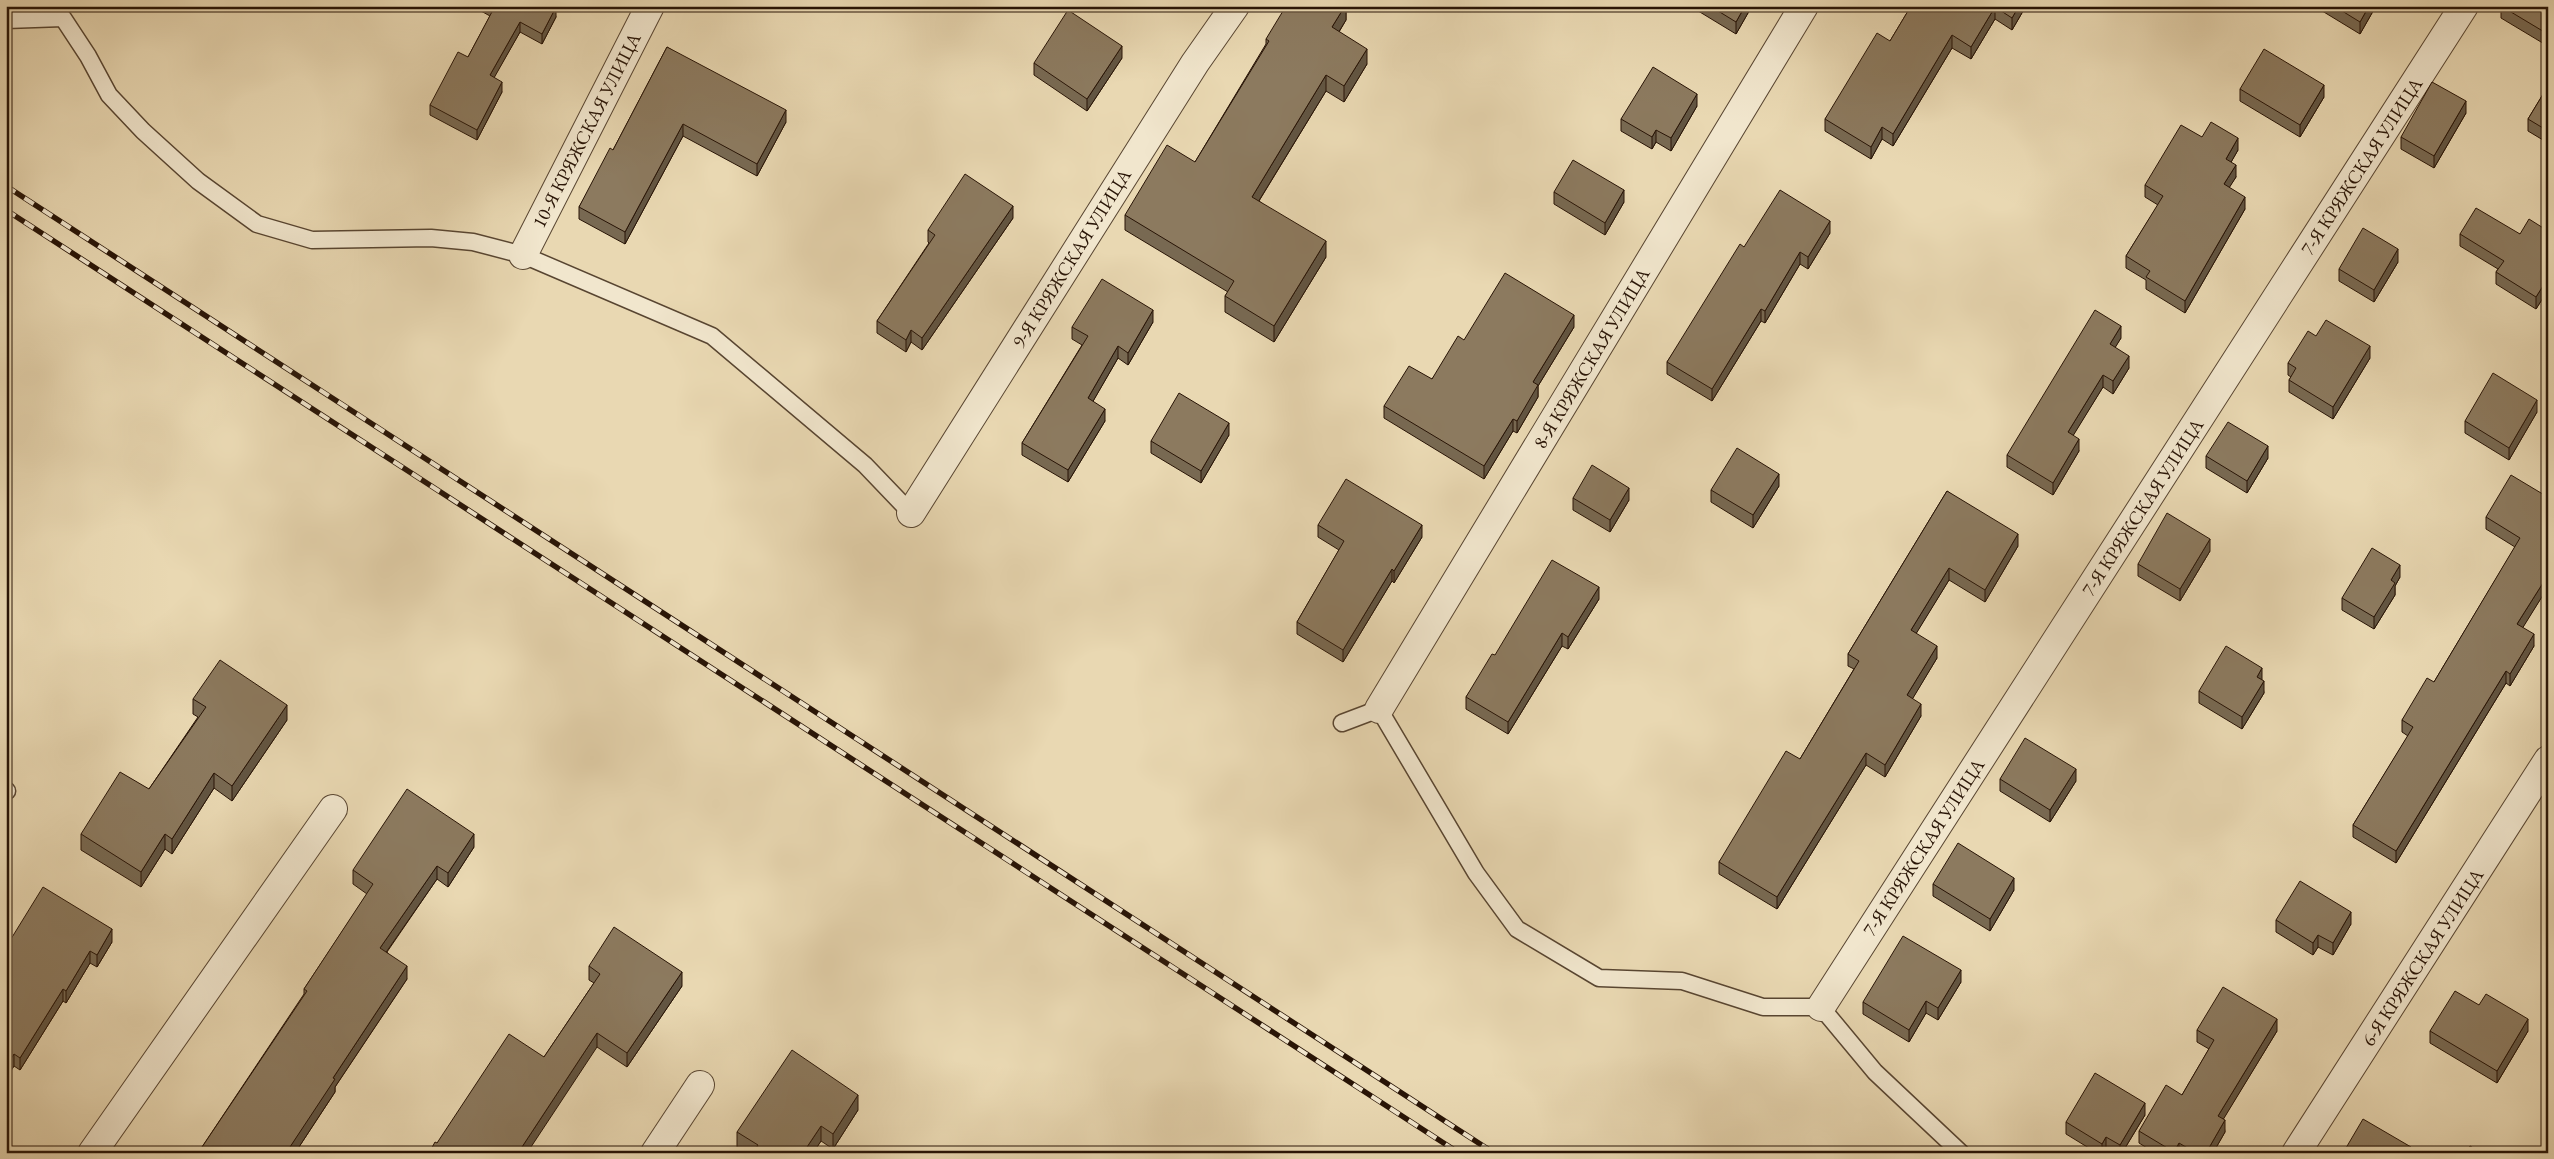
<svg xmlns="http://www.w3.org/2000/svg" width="2554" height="1159" font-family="'EB Garamond',serif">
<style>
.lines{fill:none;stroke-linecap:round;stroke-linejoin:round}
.lane-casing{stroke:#584531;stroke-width:19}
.street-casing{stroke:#584531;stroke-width:30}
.lane{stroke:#f1e6cd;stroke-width:16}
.street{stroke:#f1e6cd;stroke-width:28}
.rail-casing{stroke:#281406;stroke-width:5.5}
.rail{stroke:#f1e6cd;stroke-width:4;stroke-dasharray:11;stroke-linecap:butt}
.wall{fill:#786952;stroke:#281406}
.shaded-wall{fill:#625542;stroke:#281406}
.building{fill:#8c7a5f;stroke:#281406}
.labels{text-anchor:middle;stroke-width:4;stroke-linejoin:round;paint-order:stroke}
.street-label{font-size:19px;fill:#281406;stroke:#f1e6cd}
</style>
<rect width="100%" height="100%" fill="#e9d8b2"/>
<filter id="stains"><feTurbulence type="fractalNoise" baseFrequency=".004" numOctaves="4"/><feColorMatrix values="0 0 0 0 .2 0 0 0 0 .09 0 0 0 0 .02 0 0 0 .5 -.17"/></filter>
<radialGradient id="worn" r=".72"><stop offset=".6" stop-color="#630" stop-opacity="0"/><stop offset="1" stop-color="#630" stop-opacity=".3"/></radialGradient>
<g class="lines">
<defs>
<g id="lane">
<path d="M6,20l57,-2 25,38 21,39 34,36 55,50 59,43 55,16 119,-2 42,4 50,13 189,81 153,129 46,48"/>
<path d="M1342,723l37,-14 97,164 41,56 82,49 83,3 81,26h58l54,65 86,81"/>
<path d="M6,790l1,1"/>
</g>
<g id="street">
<path d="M523,255l127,-249"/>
<path d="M911,513l284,-450 40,-57"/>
<path d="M1379,709l425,-703"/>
<path d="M1821,1007l643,-1001"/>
<path d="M92,1153l241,-344"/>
<path d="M655,1153l45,-68"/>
<path d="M2296,1153l252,-393"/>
</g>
</defs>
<!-- lane casing -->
<use href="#lane" class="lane-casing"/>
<!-- street casing -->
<use href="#street" class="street-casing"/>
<!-- lane -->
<use href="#lane" class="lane"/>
<!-- street -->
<use href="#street" class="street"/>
<defs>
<g id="rail">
<path d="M6,186l1488,967"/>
<path d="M6,210l1453,943"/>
</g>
</defs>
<!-- rail casing -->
<use href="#rail" class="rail-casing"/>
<!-- rail -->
<use href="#rail" class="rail"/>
</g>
<!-- wall -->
<g class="wall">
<path d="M472,6h81l3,11 -14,27 -22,-12 -26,45 8,15 -25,48 -47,-25v-10l38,-48 22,-41z"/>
<path d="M1346,6v14l-7,12 28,32 -23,38 -18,-11 -67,110 67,56 -52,85 -49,-30v-16l3,-4 -103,-62v-15l70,-53 71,-118v-5z"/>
<path d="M1690,6h62l-16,28z"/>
<path d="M1911,6h115l-14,24 -17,-11 -24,40 -19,-11 -59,98 -11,-7 -11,20 -46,-28v-12l65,-78z"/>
<path d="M2314,6h62l-16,28z"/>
<path d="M2501,6h47l-2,39 -45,-27z"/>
<path d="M667,47l119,75 -29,54 -74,-40 -58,108 -46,-25v-12l34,-57z"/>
<path d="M1122,58l-35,53 -53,-36v-12z"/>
<path d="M2548,86v57l-20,-12v-12z"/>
<path d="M2240,89l84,8 -24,40 -60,-36z"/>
<path d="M1697,106l-26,45 -15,-9 -4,7 -31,-18v-12z"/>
<path d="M2466,113l-32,55 -33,-19v-12z"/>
<path d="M2202,137l36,13 -7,12 5,15 -7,10 16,22 -60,104 -39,-24v-9l-20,-12v-12l32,-51 -13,-8v-12z"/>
<path d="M1554,192l70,10 -19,33 -51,-31z"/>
<path d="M1013,218l-91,132 -11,-8 -5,10 -29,-19v-12l52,-78 -1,-1v-12z"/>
<path d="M2548,231v59l-12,19 -40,-25v-12l2,-3 -38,-23v-12h60z"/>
<path d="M1830,233l-22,36 -8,-5 -35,59 -4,-2 -49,80 -45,-27v-12l77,-115z"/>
<path d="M2398,262l-24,40 -35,-21v-12z"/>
<path d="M1153,322l-25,43 -10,-7 -25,43 12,20 -37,61 -46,-27v-12l60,-98 -10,-6v-12z"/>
<path d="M1574,327l-36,59v11l-21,36 -4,-2 -29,48 -100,-61v-12l48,-27 32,-39z"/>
<path d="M2121,338l-6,9 14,21 -16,26 -10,-7 -30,48 6,16 -26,44 -46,-28v-12z"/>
<path d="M2370,358l-37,61 -44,-27v-12l2,-3 -3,-2v-12z"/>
<path d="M2537,412l-28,48 -44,-27v-12z"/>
<path d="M1229,435l-28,48 -50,-30v-12z"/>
<path d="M2206,456l62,2 -21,35 -41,-25z"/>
<path d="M1779,486l-26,42 -42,-26v-12z"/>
<path d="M1947,491l71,55 -33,56 -36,-22 -33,53 21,25 -25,41 9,17 -36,61 -19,-12 -89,144 -58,-35v-12l81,-103 54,-90 -6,-3v-12z"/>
<path d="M2548,494v93l-26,41 12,18 -24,40 -4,-3 -110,180 -43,-26v-12l55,-89 -6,-4v-12l32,-38 81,-135 -29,-18v-12l60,-21z"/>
<path d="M1573,498l56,2 -19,32 -37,-22z"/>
<path d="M1318,525l104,12 -28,46 -2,-2 -49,81 -46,-28v-12l42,-72 -21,-13z"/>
<path d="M2210,551l-30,50 -42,-25v-12z"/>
<path d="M2400,577l-5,9v9l-21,34 -32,-19v-12z"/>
<path d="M1599,599l-31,50 -6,-3 -54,88 -42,-25v-12l29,-42z"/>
<path d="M2262,680l2,13 -22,36 -43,-26v-12z"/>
<path d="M193,699l94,21 -55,81 -18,-13 -42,66 -7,-5 -24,38 -60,-37v-16l68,-45 49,-72 -5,-3z"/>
<path d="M2000,779l76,2 -26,41 -50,-31z"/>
<path d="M474,847l-26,40 -11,-8 -50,73 20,27 -72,108v5l-40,61h-97l106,-159v-5l63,-95 -14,-10v-14z"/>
<path d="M1933,884l81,6 -24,41 -57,-35z"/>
<path d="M2276,920l75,4 -18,31 -15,-8 -5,8 -37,-23z"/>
<path d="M112,942l-15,25 -7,-4 -24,40 -3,-2 -43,69 -6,-4 -8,12v-131z"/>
<path d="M589,966l93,20 -55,81 -30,-20 -168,106 8,-10 107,-86 50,-74 -5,-3z"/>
<path d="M1961,982l-23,38 -12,-7 -17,29 -46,-28v-12z"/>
<path d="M2479,1005l49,26 -31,52 -67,-40v-12z"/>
<path d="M2197,1030l80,1 -54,88 2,13 -12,21h-58l-16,-10v-12l43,-36 27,-46 -12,-7z"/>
<path d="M858,1110l-25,39 -12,-8 -8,12h-66l-10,-6v-15z"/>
<path d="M2145,1115l-23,38h-9l-7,-4 -2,4h-7l-31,-19v-12z"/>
</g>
<!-- shaded-wall -->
<g class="shaded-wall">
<path d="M1345,6h1v14l-14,23v-16z"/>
<path d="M1745,6h7l-16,28v-12z"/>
<path d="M2019,6h7l-14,24v-12z"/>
<path d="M2369,6h7l-16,28v-12z"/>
<path d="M556,7v10l-14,27v-10z"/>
<path d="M1995,7v12l-24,40v-12z"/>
<path d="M520,22v10l-30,53v-10z"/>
<path d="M2548,30v12l-2,3v-12z"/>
<path d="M1952,35v13l-59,98v-12z"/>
<path d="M1122,46v12l-35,53v-12z"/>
<path d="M1367,49v15l-23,38v-16z"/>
<path d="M1326,75v16l-74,121v-15z"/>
<path d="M502,82v10l-25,48v-10z"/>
<path d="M2324,85v12l-24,40v-12z"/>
<path d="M1697,94v12l-26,45v-13z"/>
<path d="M2466,101v12l-32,55v-12z"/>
<path d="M786,110v12l-29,54v-12z"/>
<path d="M683,124v12l-58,108v-12z"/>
<path d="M1882,127v12l-11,20v-12z"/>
<path d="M1656,130v12l-4,7v-12z"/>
<path d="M2238,138v12l-12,21v-12z"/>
<path d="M2236,165v12l-12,19v-12z"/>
<path d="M1624,190v12l-19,33v-12z"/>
<path d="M2245,197v12l-60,104v-12z"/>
<path d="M1013,206v12l-91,132v-12z"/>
<path d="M1830,221v12l-22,36v-12z"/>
<path d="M1326,241v16l-52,85v-16z"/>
<path d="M2398,249v13l-24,40v-12z"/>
<path d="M1800,252v12l-35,59v-12z"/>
<path d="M2548,278v12l-12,19v-12z"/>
<path d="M1761,309v12l-49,80v-12z"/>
<path d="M1153,310v12l-25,43v-12z"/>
<path d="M1574,315v12l-36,59v11l-21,36v-12l16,-39z"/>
<path d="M2121,326v12l-11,18v-12z"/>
<path d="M911,330v12l-5,10v-12z"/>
<path d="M1118,346v12l-30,52v-12z"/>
<path d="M2370,346v12l-37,61v-12z"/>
<path d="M2129,356v12l-16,26v-13z"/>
<path d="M2103,375v12l-35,57v-12z"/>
<path d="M2537,400v12l-28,48v-12z"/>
<path d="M1105,409v12l-37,61v-12z"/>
<path d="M1513,419v12l-29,48v-13z"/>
<path d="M1229,423v12l-28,48v-12z"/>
<path d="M2079,439v12l-26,44v-12z"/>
<path d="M2268,446v12l-21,35v-12z"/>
<path d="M1779,474v12l-26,42v-13z"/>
<path d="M1629,488v12l-19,32v-12z"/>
<path d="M1422,525v12l-28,46v-12z"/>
<path d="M2018,534v12l-33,56v-12z"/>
<path d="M2210,539v12l-30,50v-12z"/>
<path d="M2400,565v12l-5,9v9l-21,34v-12l17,-37z"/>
<path d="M1949,568v12l-38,62v-12z"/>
<path d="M1392,569v12l-49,81v-12z"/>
<path d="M2548,575v12l-31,50v-13z"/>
<path d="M1599,587v12l-31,50v-12z"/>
<path d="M1562,633v13l-54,88v-12z"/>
<path d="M2534,634v12l-24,40v-12z"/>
<path d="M1937,646v12l-30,50v-13z"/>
<path d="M2262,668v12l-5,-3z"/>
<path d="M2506,671v12l-110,180v-12z"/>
<path d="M2264,681v12l-22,36v-12z"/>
<path d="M1921,704v12l-36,61v-12z"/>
<path d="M287,705v15l-55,81v-15z"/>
<path d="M1866,753v12l-89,144v-12z"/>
<path d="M2076,769v12l-26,41v-12z"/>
<path d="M214,773v15l-42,66v-15z"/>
<path d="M165,834v15l-24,38v-15z"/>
<path d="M474,834v13l-26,40v-14z"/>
<path d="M437,866v13l-57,82v-13z"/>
<path d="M2014,878v12l-24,41v-12z"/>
<path d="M2351,912v12l-18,31v-12z"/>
<path d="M112,929v13l-15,25v-12z"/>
<path d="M2318,935v12l-5,8v-12z"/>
<path d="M90,951v12l-24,40v-12z"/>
<path d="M407,966v13l-72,108v5l-40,61h-9l47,-75z"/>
<path d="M1961,970v12l-23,38v-12z"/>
<path d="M682,972v14l-55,81v-14z"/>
<path d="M63,989v12l-43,69v-12z"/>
<path d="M1926,1001v12l-17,29v-12z"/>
<path d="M2277,1019v12l-59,97v-12z"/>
<path d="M2528,1019v12l-31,52v-12z"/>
<path d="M597,1033v14l-70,106h-9z"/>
<path d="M14,1054v12l-8,12v-12z"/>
<path d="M858,1095v15l-25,39v-15z"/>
<path d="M2145,1103v12l-23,38h-2v-8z"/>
<path d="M2225,1120v12l-12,21h-7z"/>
<path d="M821,1126v15l-8,12h-10z"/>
<path d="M2106,1137v12l-2,4h-2v-9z"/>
<path d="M2179,1143v10h-5v-1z"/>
</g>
<!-- building -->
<g class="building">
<path d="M491,6h62l3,1 -14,27 -22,-12 -30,53 12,7 -25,48 -47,-25 28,-53 10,5 26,-49z"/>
<path d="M1286,6h59l-13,21 35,22 -23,37 -18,-11 -74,122 74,44 -52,85 -49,-30 9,-15 -109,-66 42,-70 28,17 74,-121 -3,-2z"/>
<path d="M1710,6h35l-9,16z"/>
<path d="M1911,6h108l-7,12 -17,-11 -24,40 -19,-12 -59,99 -11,-7 -11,20 -46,-28 52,-86 13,8z"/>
<path d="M2334,6h35l-9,16z"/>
<path d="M2501,6h47v24l-2,3z"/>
<path d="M1068,10l54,36 -35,53 -53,-36z"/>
<path d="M667,47l119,63 -29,54 -74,-40 -58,108 -46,-25 31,-59 3,2z"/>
<path d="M2264,49l60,36 -24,40 -60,-36z"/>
<path d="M1653,67l44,27 -26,44 -15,-8 -4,7 -31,-18z"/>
<path d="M2432,82l34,19 -32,55 -33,-19z"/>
<path d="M2548,86v45l-20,-12z"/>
<path d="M2211,122l27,16 -12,21 10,6 -12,19 21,13 -60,104 -39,-24 4,-6 -24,-15 37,-60 -18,-11 36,-60 21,12z"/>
<path d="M1573,160l51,30 -19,33 -51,-31z"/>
<path d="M965,174l48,32 -91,132 -11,-8 -5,10 -29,-19 58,-86 -7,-5z"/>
<path d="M1780,190l50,31 -22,36 -8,-5 -35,59 -4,-2 -49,80 -45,-27 73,-118 4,3z"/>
<path d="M2476,208l44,26 9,-15 19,12v47l-12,19 -40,-25 8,-11 -44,-27z"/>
<path d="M2363,228l35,21 -24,41 -35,-21z"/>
<path d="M1505,273l69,42 -41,67 5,3 -21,36 -4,-2 -29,47 -100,-60 25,-40 23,13 26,-43 6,4z"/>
<path d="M1102,279l51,31 -25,43 -10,-7 -30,52 17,11 -37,61 -46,-27 66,-107 -16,-9z"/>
<path d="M2095,310l26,16 -11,18 19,12 -16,25 -10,-6 -35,57 11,7 -26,44 -46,-28z"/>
<path d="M2326,320l44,26 -37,61 -44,-27 7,-12 -8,-5 20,-32 8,5z"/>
<path d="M2493,373l44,27 -28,48 -44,-27z"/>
<path d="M1179,393l50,30 -28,48 -50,-30z"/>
<path d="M2228,422l40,24 -21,35 -41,-25z"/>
<path d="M1737,448l42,26 -26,41 -42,-25z"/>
<path d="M1592,465l37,23 -19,32 -37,-22z"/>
<path d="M2511,475l35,21 2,-2v81l-31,49 17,10 -24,40 -4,-3 -110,180 -43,-26 60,-98 -11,-7 25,-42 7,4 86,-144 -34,-21z"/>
<path d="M1346,479l76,46 -28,46 -2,-2 -49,81 -46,-28 47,-81 -26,-16z"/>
<path d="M1947,491l71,43 -33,56 -36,-22 -38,62 26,16 -30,49 14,9 -36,61 -19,-12 -89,144 -58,-35 67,-111 14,8 59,-98 -11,-7z"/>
<path d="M2167,513l43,26 -30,50 -42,-25z"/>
<path d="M2372,548l28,17 -9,15 4,3 -21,34 -32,-19z"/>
<path d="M1552,560l47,27 -31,50 -6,-4 -54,89 -42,-25 26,-43 3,1z"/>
<path d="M2226,646l36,22 -5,9 7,4 -22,36 -43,-26z"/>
<path d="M220,660l67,45 -55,81 -18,-13 -42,66 -7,-5 -24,38 -60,-38 39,-62 29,17 57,-82 -13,-8z"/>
<path d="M2025,738l51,31 -26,41 -50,-31z"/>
<path d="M407,789l67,45 -26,39 -11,-7 -57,82 27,18 -74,112 2,1 -49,74h-88l109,-162 -3,-2 69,-105 -20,-14z"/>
<path d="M1958,843l56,35 -24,41 -57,-35z"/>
<path d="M2300,881l51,31 -18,31 -15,-8 -5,8 -37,-23z"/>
<path d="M43,887l69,42 -15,26 -7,-4 -24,40 -3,-2 -43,69 -6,-4 -8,12v-119z"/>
<path d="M614,927l68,45 -55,81 -30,-20 -79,120h-89l6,-11 2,1 72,-109 35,23 56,-83 -11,-8z"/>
<path d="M1903,936l58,34 -23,38 -12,-7 -17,29 -46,-28z"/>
<path d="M2223,987l54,32 -59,97 7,4 -19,33h-10l-17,-10 -5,9 -35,-21 27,-46 16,10 32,-55 -17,-10z"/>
<path d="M2455,991l24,14 7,-11 42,25 -31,52 -67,-40z"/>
<path d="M792,1050l66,45 -25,39 -12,-8 -18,27h-50l5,-8 -21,-13z"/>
<path d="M2095,1073l50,30 -25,42 -14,-8 -4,7 -36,-22z"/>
<path d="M2363,1119l48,28 -4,6h-64z"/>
<path d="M2470,1146l12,7h-16z"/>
<path d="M2499,1148l8,5h-11z"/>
</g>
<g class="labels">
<!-- street labels -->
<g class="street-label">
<text transform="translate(586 130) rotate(-63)" y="7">10-Я КРЯЖСКАЯ УЛИЦА</text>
<text transform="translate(2361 166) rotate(-57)" y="7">7-Я КРЯЖСКАЯ УЛИЦА</text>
<text transform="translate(1071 258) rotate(-58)" y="7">9-Я КРЯЖСКАЯ УЛИЦА</text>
<text transform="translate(1591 358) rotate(-59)" y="7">8-Я КРЯЖСКАЯ УЛИЦА</text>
<text transform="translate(2142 507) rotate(-57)" y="7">7-Я КРЯЖСКАЯ УЛИЦА</text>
<text transform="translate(1923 847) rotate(-57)" y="7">7-Я КРЯЖСКАЯ УЛИЦА</text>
<text transform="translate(2422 957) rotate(-57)" y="7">6-Я КРЯЖСКАЯ УЛИЦА</text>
</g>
</g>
<!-- margin -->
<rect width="2554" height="1159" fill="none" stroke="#e9d8b2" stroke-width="25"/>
<rect x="8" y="8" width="2539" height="1144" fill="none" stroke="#281406" stroke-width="2.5"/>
<rect x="12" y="12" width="2529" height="1134" fill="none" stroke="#281406"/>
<rect width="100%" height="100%" filter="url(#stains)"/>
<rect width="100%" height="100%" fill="url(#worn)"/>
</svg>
